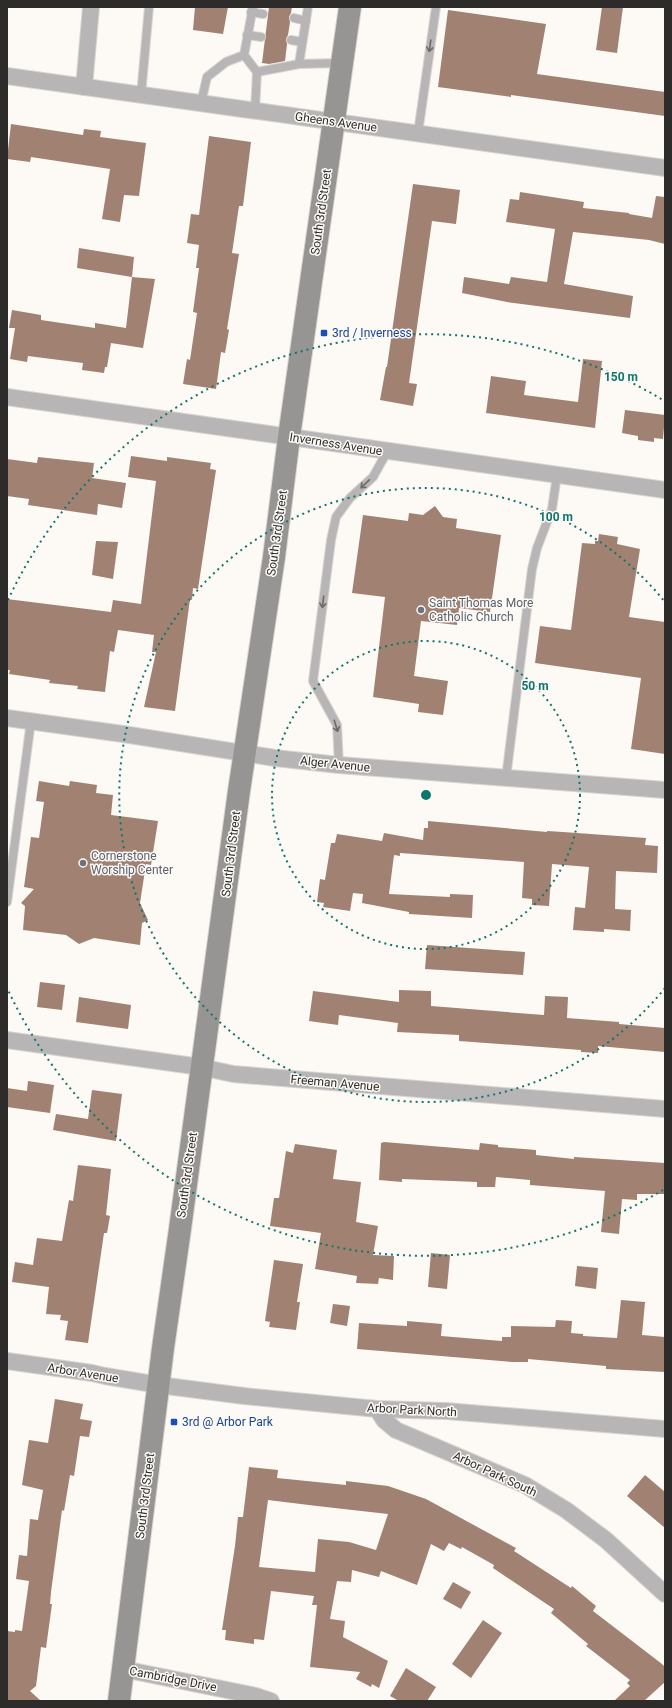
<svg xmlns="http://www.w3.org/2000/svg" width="672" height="1708" font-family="Roboto,sans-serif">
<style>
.building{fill:#a08172;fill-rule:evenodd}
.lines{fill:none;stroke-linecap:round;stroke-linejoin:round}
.lane-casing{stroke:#d8d5d1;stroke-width:10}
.street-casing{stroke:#d8d5d1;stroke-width:18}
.secondary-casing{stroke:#d8d5d1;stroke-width:24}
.lane{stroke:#b8b5b6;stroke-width:8}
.street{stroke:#b8b5b6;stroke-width:16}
.secondary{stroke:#979494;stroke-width:22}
.oneway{stroke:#6c6a69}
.ring{fill:none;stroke:#0f766e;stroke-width:2;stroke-dasharray:2 4}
.transit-dot{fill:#1a4fb4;stroke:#fdfaf6;stroke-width:1.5}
.worship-dot{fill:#6b7280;stroke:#fdfaf6;stroke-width:1.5}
.labels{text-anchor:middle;stroke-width:3;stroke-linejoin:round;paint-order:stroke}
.street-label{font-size:12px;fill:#2d2c2a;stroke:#fdfaf6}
.transit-label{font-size:12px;fill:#164399;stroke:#fdfaf6;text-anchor:start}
.worship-label{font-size:12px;fill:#5b616d;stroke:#fdfaf6;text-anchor:start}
.centre{fill:#0f766e;stroke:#fdfaf6;stroke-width:2}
.ring-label{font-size:12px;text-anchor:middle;font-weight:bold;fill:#0f766e;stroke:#fdfaf6;stroke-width:3;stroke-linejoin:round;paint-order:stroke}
</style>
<rect width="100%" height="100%" fill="#fdfaf6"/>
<!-- building -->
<g class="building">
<path d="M195,7h33l-5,27 -30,-4z"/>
<path d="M269,7h23l-1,6 -2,4 1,5 -2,13 -2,4 1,5 -2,17 -16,3 -7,-1z"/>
<path d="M602,7h21l-6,46 -21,-3z"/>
<path d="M448,10l98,14 -9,50 128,18v24l-154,-21v2l-73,-10z"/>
<path d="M11,124l72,11 1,-6 17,2 -1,6 46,6 -7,53 -15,-1 -4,27 -18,-3 8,-50 -79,-12 -1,5 -23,-3z"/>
<path d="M209,136l42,6 -8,64h-4l-7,47 7,1 -12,75 2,1 -4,23 -4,-1 -5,37 -33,-5 4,-25 3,1 7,-47 -4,-1 6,-44h-3l3,-23 -12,-2 4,-29 8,1z"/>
<path d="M413,184l47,6 -4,34 -24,-3 -23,162 8,1 -4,22 -33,-6 6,-33h1z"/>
<path d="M520,192l64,10 -1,6 46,5v1l23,4 4,-22 9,1v47l-16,-4 -76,-8 -9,52 69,12 -3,22 -123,-16 -45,-9 2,-16 45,7 2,-7 36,5 8,-53 -49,-7 4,-23 9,1z"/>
<path d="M79,248l55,9 -2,20 -55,-9z"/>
<path d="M132,277l23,2 -12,69 -32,-5 -4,24h-2l-1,6 -22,-3 1,-7 -55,-7 -1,6 -17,-3 5,-31h-6l3,-18 29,5v5l54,8v-5l31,5z"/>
<path d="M583,359l19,2 -7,67 -109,-15 5,-37 35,5 -2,14 54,7z"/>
<path d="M625,410l40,5 -2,24 -9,-1v4l-16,-2v-4l-16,-3z"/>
<path d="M131,456l36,5v-4l44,6 -1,6 6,1 -18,119 -5,-1 -1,12 -2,-1 -15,112 -31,-4 12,-55h-4l2,-17 -36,-5 -4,22 -4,-1 -5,41 -28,-3 1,-3 -29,-3 1,-3 -41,-6 1,-4h-3v-71l104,13 2,-12 28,4 15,-123 -28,-4z"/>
<path d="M38,457l56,6 -2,15 34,5 -4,25 -24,-4 -1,11 -69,-10 1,-6 -22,-3v-37l30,4z"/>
<path d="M435,506l8,11 14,2 -1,9 45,7 -11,77 -31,-4 -2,17 -36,-4 -7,55 34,5 -5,34 -25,-3 1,-8 -46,-7 12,-100 -33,-4 11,-78 45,6 1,-8 14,2z"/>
<path d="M599,534l19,3 -1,7 23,5 -11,68 36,5v132l-34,-5 10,-71 -106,-15 5,-37 31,4 11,-87 13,1v-3h3z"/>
<path d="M96,541l22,1 -5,37 -21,-4z"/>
<path d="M39,781l30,5 1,-5 27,4 -1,8 17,2 -2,20 47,6 -7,44 -5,-1 -6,39 8,17 -6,3 -2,22 -46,-7 -15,6 -13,-9 -43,-5 2,-24 -4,-3 13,-14 -10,-2 7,-50 8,1 5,-36 -8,-1z"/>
<path d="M428,821l119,11v-1l16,1 83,6 -1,7 13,1 -1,27 -41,-2 -1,38 16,1 -1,21 -26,-2v3l-31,-2 2,-23 10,1 4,-41 -37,-3 -3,42 -17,-1v-6l-10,-1 2,-36 -124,-9v3l-6,-1 -5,39 61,3v-3l23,1 -1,23 -63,-4v-2l-47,-9 1,-9 -10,-1 -3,18 -27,-4 1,-4 -7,-1 3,-23 5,1 6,-37h4l2,-9 45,7 2,-8 39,7 1,-12h4z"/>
<path d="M427,945l98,7 -2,23 -98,-6z"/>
<path d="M40,982l25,3 -3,25 -25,-3z"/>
<path d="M399,990l32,1v15l113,9 1,-19 23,1 -1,21 52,4v2l46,4v24l-67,-6v7l-17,-1v-2l-122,-9v-6l-62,-3 1,-9 -59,-8 -1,10 -29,-4 4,-30 86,11z"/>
<path d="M79,997l52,8 -3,24 -52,-7z"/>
<path d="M28,1081l26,4 -4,28 -43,-6v-19l20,3z"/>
<path d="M92,1090l30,4 -6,47 -63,-11 3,-16 32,5z"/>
<path d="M384,1142l95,8 1,-7 18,2v2l38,3v5l38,4v-2l91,6v31h-28v6l-15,-1 -3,35 -18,-2 4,-41 -75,-6v-5l-34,-3 -1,10h-18v-5l-75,-3v3l-23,-2 2,-37z"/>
<path d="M295,1144l42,6 -4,29 28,3 -5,40 22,4 -5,29 21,1 -1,24 -14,-2 -1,6 -22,-1 1,-7 -42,-7 6,-36 -51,-7 4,-28h5l7,-47 7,2z"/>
<path d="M78,1165l33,4 -5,46 4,1 -3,17h-3l-16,110 -23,-3 3,-19 -8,-1 1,-5 -15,-1 3,-27 -37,-5 3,-20 18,3 4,-27 25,3 7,-41 4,1z"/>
<path d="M431,1253l19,2 -3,34 -19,-2z"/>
<path d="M274,1260l29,4 -6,38h3l-4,28 -27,-3 1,-5 -5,-1z"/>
<path d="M577,1266l21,2 -2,21 -21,-3z"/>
<path d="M621,1300l24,2 -3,33 23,2v35l-59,-3v-3l-78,-7v3h-16l-155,-13 2,-26 48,3v-5l35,3 -1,12 61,5v-4h9v-11l44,1 1,-7 16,1 -1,12 12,1v2l34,2z"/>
<path d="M333,1304l17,2 -3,20 -17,-3z"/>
<path d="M55,1399l28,5 -3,15 12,2 -3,16 -9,-1 -6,40 -4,-1 -6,36 -2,-1 -11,82 -1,12h2l-6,44 -5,-1 -5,39 -6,5 11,10h-34v-70l8,1v-2l7,1 7,-50 -13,-2 3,-24 8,1 3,-37 8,1 5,-30 -21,-5 7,-45 19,3z"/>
<path d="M249,1467l29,3 -1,8 69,7v-4l42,5 38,13 90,49 -2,3 57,37 1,-2 24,20 -3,5 69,53 3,3v15l-21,19h-30l16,-15 -3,-3 3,-3 -44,-34 2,-2 -37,-31 3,-4 -61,-41 1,-3 -32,-18 -1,2 -12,-6 -5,8 -13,-7 -14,41 -36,-14 -2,6 -27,-7 -1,12 -14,-1 -7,38 15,2 -2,16 45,24 -9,27 -7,-4 -1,3 -15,-8 4,-7 -50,-5 7,-62h-5l2,-9 -43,-5 -7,49 -10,-1v5l-29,-4 1,-10h-4l13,-84 3,-29h5zM268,1500l49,6 71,8 -12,36 -27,-8 -31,-3 -3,33 -56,-5z"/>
<path d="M645,1475l20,17v36l-38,-32z"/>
<path d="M453,1582l18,10 -10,17 -18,-10z"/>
<path d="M483,1620l19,13 -31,45 -19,-14z"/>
<path d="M406,1668l30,19 -9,14h-28l-9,-5z"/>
</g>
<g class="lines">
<defs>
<g id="lane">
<path d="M251,12l12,2"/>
<path d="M294,18l12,3"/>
<path d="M247,35l14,2"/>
<path d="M291,40l11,2"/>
<path d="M244,55l13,17 -2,38"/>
<path d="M299,64l9,-57"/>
<path d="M257,72l42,-8 42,-1"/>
<path d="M141,95l8,-88"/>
<path d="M201,103l6,-26 19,-15 18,-7 9,-48"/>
<path d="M418,133l18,-126"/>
<path d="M339,765l-2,-40 -24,-44 18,-141 5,-23 14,-19 23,-21 14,-25"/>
<path d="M506,778l26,-209 5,-21 15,-39 5,-34"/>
<path d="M7,902l24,-181"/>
</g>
<g id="street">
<path d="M7,76l658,92"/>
<path d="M84,87l7,-80"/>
<path d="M7,397l658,93"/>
<path d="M7,718l116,16 152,24 64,7 326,25"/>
<path d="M7,1040l194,27 32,7 432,35"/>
<path d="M7,1361l85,12 13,3 54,9 85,11 133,13 69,2 219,18"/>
<path d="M377,1409l7,11 12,10 129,55 41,25 40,30 59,54"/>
<path d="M123,1669l133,27 15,5"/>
</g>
<path id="secondary" d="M119,1701l44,-353 17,-119 59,-438 35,-234 15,-120 61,-430"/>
</defs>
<!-- lane casing -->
<use href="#lane" class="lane-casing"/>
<!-- street casing -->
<use href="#street" class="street-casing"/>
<!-- secondary casing -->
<use href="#secondary" class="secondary-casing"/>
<!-- lane -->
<use href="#lane" class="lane"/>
<!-- street -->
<use href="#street" class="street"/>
<!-- secondary -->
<use href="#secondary" class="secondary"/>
</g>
<!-- one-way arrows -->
<defs><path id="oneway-shaft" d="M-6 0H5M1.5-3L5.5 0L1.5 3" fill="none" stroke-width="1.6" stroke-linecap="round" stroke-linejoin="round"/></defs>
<g class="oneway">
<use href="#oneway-shaft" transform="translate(430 46) rotate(98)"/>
<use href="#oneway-shaft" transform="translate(365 484) rotate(136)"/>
<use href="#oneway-shaft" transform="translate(323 602) rotate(97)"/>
<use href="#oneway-shaft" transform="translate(336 726) rotate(73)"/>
</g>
<!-- distance rings -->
<g class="ring">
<circle cx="426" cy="795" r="154"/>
<path d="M665 988A307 307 0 1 1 665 602"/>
<path d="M663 1190A461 461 0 0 1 8 990M8 600A461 461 0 0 1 663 400"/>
</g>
<!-- markers -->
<g class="transit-dot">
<rect x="320" y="329" width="8" height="8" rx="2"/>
<rect x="170" y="1418" width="8" height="8" rx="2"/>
</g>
<g class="worship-dot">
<circle cx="421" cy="610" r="4"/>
<circle cx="83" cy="863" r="4"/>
</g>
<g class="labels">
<!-- street labels -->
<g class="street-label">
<text transform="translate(336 122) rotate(8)" y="4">Gheens Avenue</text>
<text transform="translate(321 212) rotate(-82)" y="4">South 3rd Street</text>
<text transform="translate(336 444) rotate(9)" y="4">Inverness Avenue</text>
<text transform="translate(277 533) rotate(-82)" y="4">South 3rd Street</text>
<text transform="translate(335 764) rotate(6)" y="4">Alger Avenue</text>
<text transform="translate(231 854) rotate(-83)" y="4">South 3rd Street</text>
<text transform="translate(335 1083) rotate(5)" y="4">Freeman Avenue</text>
<text transform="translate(187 1175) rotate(-82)" y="4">South 3rd Street</text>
<text transform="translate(83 1373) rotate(9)" y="4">Arbor Avenue</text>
<text transform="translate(412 1410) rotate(3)" y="4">Arbor Park North</text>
<text transform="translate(495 1474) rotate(25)" y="4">Arbor Park South</text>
<text transform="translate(145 1496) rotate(-83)" y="4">South 3rd Street</text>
<text transform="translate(173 1679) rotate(11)" y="4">Cambridge Drive</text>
</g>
<!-- transit labels -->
<g class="transit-label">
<text x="332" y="337">3rd / Inverness</text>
<text x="182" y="1426">3rd @ Arbor Park</text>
</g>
<!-- worship labels -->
<g class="worship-label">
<text x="429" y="607">Saint Thomas More<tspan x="429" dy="14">Catholic Church</tspan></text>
<text x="91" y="860">Cornerstone<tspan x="91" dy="14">Worship Center</tspan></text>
</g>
</g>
<circle cx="426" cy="795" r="6" class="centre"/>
<g class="ring-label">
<text x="621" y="381">150 m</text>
<text x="556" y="521">100 m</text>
<text x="535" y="690">50 m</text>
</g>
<!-- border -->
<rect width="672" height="1708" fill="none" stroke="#2d2c2a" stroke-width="16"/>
</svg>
